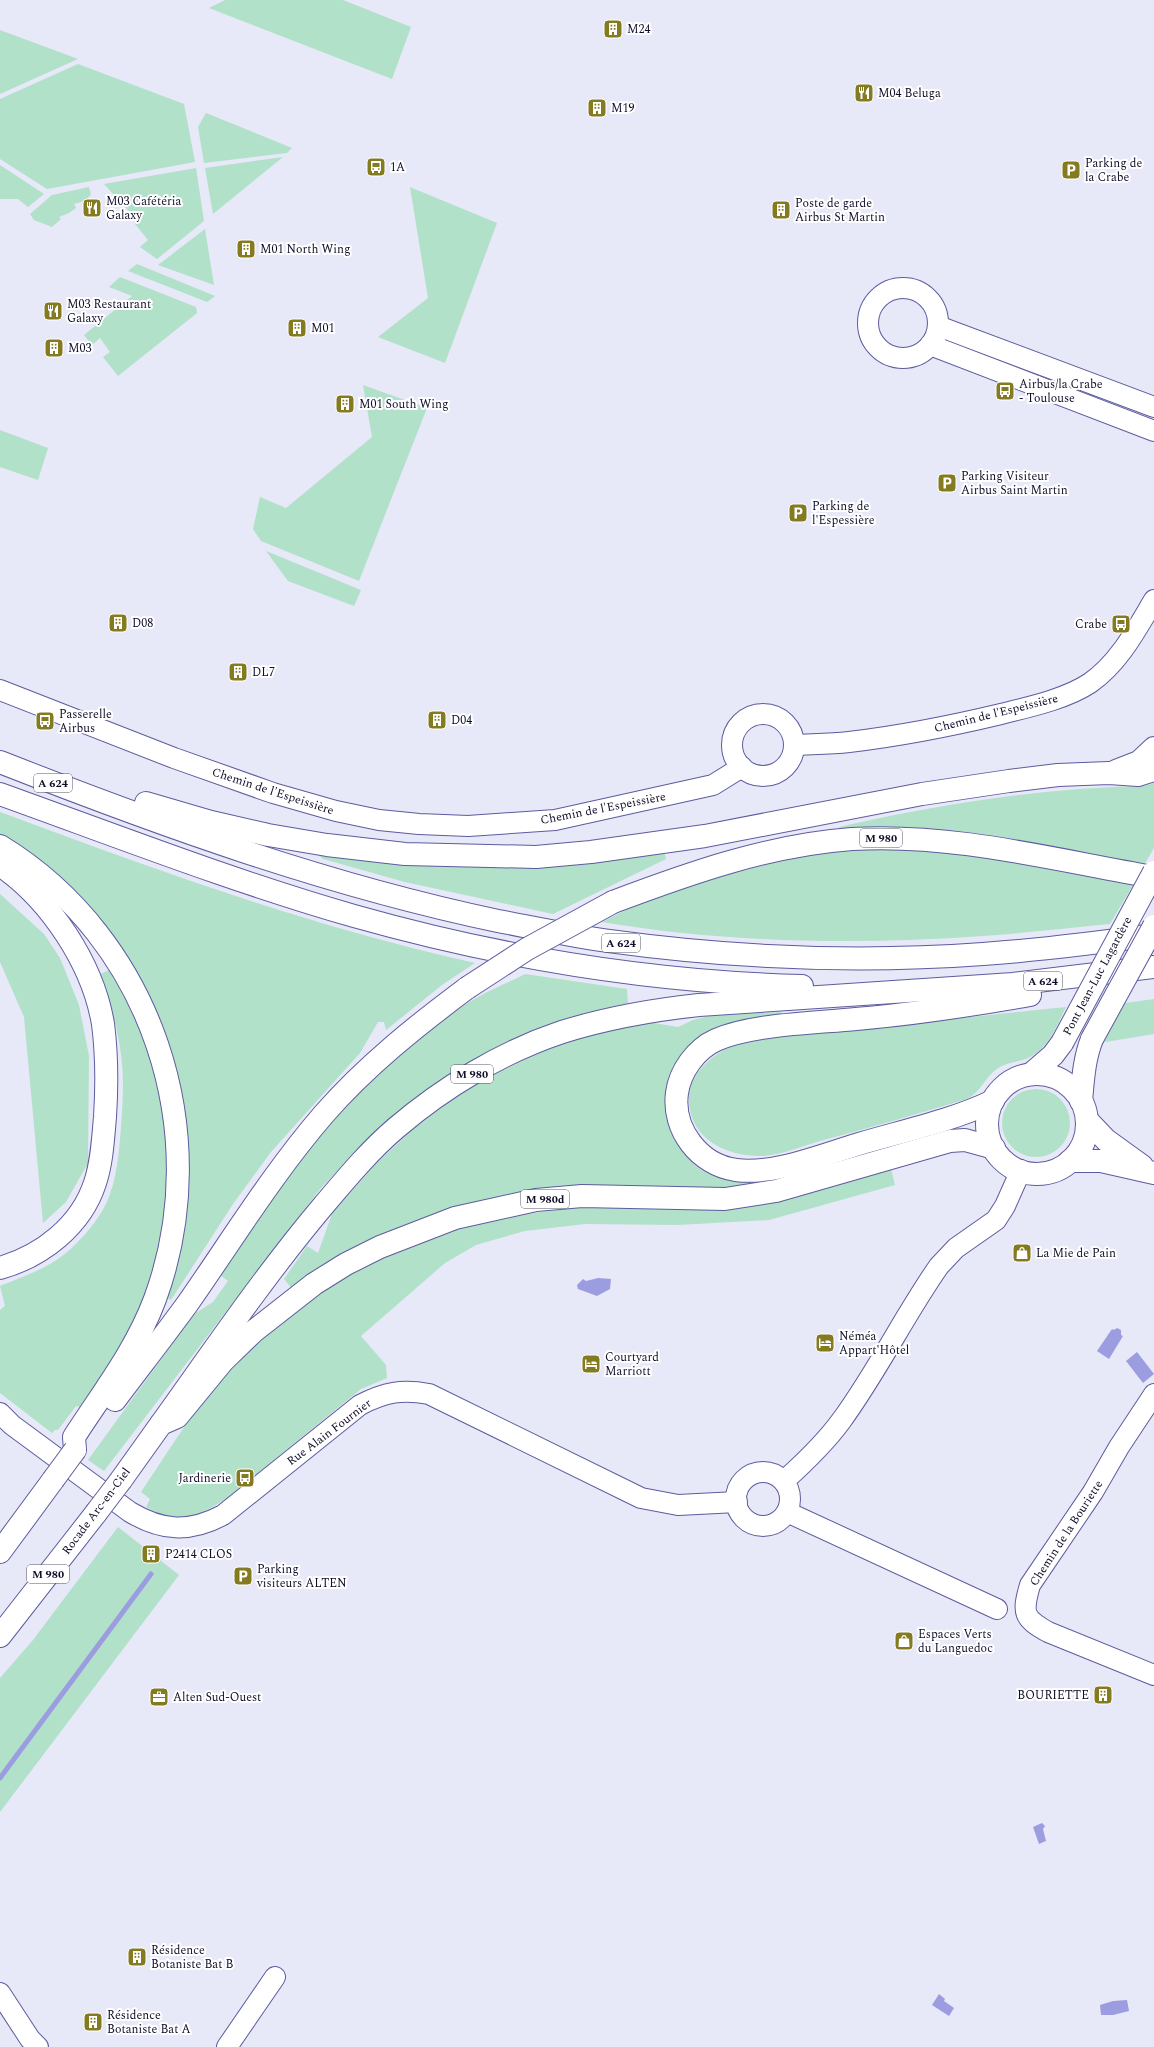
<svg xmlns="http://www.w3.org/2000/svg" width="1154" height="2047" font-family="Spectral,serif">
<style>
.green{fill:#b1e1c9}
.water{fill:#9c9ce1}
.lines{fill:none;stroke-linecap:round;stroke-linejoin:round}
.stream{stroke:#9c9ce1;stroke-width:5}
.minor-casing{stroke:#5d5b9e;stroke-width:22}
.tertiary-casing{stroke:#5d5b9e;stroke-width:24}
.trunk-casing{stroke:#5d5b9e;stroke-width:24}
.motorway-casing{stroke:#5d5b9e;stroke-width:24}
.minor{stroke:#fff;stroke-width:20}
.tertiary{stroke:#fff;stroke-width:22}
.trunk{stroke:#fff;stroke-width:22}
.motorway{stroke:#fff;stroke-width:22}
.tertiary-bridge-casing{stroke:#5d5b9e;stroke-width:24;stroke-linecap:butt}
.trunk-bridge-casing{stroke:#5d5b9e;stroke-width:24;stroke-linecap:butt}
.motorway-bridge-casing{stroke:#5d5b9e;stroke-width:24;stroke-linecap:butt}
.tertiary-bridge{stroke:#fff;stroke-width:22}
.trunk-bridge{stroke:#fff;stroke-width:22}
.motorway-bridge{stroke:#fff;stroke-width:22}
.labels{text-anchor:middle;stroke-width:4;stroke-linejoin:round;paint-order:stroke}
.shield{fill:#fff;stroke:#575668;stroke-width:1}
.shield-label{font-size:11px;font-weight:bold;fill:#0f0d27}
.poi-label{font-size:12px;fill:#0f0d27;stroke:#fff;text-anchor:start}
.street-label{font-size:12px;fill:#0f0d27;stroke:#fff}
</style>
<rect width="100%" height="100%" fill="#e7e8f8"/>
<!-- green -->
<g class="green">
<path d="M225,0h118l68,27 -19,52 -183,-71z"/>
<path d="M0,30l78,29 -78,35z"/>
<path d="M78,64l106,40 11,58 -148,27 -47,-30v-60z"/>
<path d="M206,113l86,35 -5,5 -83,10 -6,-36z"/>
<path d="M283,157l-70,57 -8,-46z"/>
<path d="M0,165l44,29 -16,13 -10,-8h-18z"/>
<path d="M196,168l8,53 -47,38 -17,-12 8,-7 -13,-16 1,-5 -32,-35z"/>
<path d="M89,187l2,8 -7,6 -10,3 2,4 -7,5 -10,4 2,2 -9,8 -18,-7 -4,-6 22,-19z"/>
<path d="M410,187l87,36 -52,140 -67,-26 50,-39z"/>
<path d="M205,229l9,56 -56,-20z"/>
<path d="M137,264l78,32 -8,6 -79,-31z"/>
<path d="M120,277l76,30 1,6 -79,63 -15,-19 7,-5 -10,-14 -8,7 -8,-10 48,-39 -23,-9z"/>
<path d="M363,385l64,23 -68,173 -98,-40 -8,-12 7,-32 26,11 86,-71z"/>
<path d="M0,430l48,18 -10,32 -38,-13z"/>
<path d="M266,551l95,39 -7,16 -66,-25z"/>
<path d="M1154,783v65l-10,17c-100,-20 -201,-46 -304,-36l-1,-2c101,-23 201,-39 305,-41z"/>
<path d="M0,812c156,58 312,115 475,151l-33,22 -56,45 -2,-8h-6l-18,31 -89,99 -38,52 -62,96 -7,-4 19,-77 -41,-233 -142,-149z"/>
<path d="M840,848l120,3 174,32 -24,41c-42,4 -84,9 -127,12 -126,9 -256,7 -381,-14l42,-21 68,-26z"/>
<path d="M664,851l2,8 -113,55 -148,-32 -82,-23 -6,-5c54,5 108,12 163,13 61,1 123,-9 184,-16z"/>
<path d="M0,894l44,40 16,24 19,47 10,51 -1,107 -22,39 -23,21 -19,-206 -24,-55z"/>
<path d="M111,969c14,29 30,58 40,88 4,10 5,20 7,30 17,75 10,158 -21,228 -15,34 -36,63 -57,92l-4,-1 -18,24h-3l-3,3 -52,-40v-83l5,-4 -5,-20c22,-9 47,-17 66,-33 15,-13 31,-31 40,-49 11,-24 13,-51 15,-77 1,-15 2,-29 2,-43 0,-37 -10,-76 -24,-109z"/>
<path d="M525,974l102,15 1,17 -207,89 -37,29 -34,33 -30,32 -216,282 -16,-11 106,-146 19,-12 15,-21 -8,-6c20,-29 39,-59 60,-88 50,-68 110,-131 180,-179 20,-14 43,-23 65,-34z"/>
<path d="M1154,999v35l-55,9 19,-39z"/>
<path d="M1066,1007c-10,20 -17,42 -40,52 -9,3 -22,4 -29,10 -12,8 -17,24 -30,30 -49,15 -98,29 -147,42 -17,5 -40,14 -57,15 -35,1 -74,-16 -74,-57 0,-23 18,-40 37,-50 22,-11 82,-14 108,-17 77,-9 155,-17 232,-25z"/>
<path d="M781,1012l1,5c-25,3 -56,2 -78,16 -44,28 -52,84 -17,123 3,3 6,8 10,11 16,12 36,14 55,15v3l-34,4 -160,-1 -44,5 -47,11 -38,13 -137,72 -8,-10 23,-33 11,7 14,-39 43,-49 37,-35 41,-31 37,-23 67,-31 40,-12 51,-11 30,5 15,-7 16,-4z"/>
<circle cx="1036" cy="1123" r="34"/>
<path d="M891,1169l4,16 -126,35 -92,5 -92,-1 -60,7 -49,14 -31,18 -84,73 25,29 1,13 -26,11 -134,109c-16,10 -38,24 -58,20 -8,-2 -16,-8 -23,-11l4,-8 -9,-7c21,-31 41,-64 64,-93 99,-124 228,-181 383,-192 58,-5 116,5 173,-2 13,-2 26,-7 38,-10 31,-8 61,-17 92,-26z"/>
<path d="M118,1527l61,48 -179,237v-134l33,-38z"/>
</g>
<!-- water -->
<g class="water">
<path d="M598,1278l13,1 -1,10 -13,7 -19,-7 -1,-4 6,-6 3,2z"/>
<path d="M1117,1328l4,2v5l2,1 -14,23 -12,-8 15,-22 2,1z"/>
<path d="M1137,1352l17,22 -11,9 -17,-22z"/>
<path d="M1042,1823l3,3 -2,3 3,12 -7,3 -6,-17z"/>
<path d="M939,1994l6,5 -1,2 10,7 -5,8 -17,-11z"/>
<path d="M1127,2000l2,11 -16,4h-12l-1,-10 13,-4z"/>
</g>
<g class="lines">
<!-- stream -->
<path class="stream" d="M0,1778l151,-204"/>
<defs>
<g id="minor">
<circle cx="903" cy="323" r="35"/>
<path d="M938,326l216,81"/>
<path d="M930,345l224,86"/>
<path d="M0,690l174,68 99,35 63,18 43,9 40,4 49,2 87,-6 158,-35 29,-18"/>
<circle cx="763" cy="745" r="31"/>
<path d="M794,745c19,-1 37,-1 55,-3 51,-6 102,-16 152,-28 28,-7 65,-15 89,-31 29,-20 46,-53 64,-83"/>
<path d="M1154,1394l-35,53 -26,45 -63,93c-8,28 -7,33 18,47l106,43"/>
<path d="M0,1413l12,12 118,87c32,19 59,21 93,3l137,-110c25,-13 42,-16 69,-11l212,104 37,7 59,-3"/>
<circle cx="763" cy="1499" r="27"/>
<path d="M784,1481c20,-18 41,-38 57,-60 36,-49 63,-105 98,-155l17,-18 40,-28 9,-14 16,-36"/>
<path d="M787,1512l210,97"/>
<path d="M0,1993l30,46 8,8"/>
<path d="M227,2047l48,-70"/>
</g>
<g id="tertiary">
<path d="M1031,1074l22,-19 9,-12"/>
<circle cx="1037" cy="1124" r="50"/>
<path d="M1081,1101c2,-21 3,-42 11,-62"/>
<path d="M1087,1120l19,20 36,26"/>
<path d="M1070,1161h31l53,12"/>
</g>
<g id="trunk">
<path d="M121,1480l40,-56 16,-7 46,-56 31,-30 60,-47 32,-20 34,-17 75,-29 81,-18 46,-4 143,3 51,-8 174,-50 15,-1 29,8"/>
<path d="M0,1552l53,-72"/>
<path d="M0,1636l96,-123"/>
</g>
<g id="motorway">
<path d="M0,762c163,64 327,123 498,159 37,7 74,15 111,20 124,17 249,22 374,13 57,-4 114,-11 171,-19"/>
<path d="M1116,771l23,-9 15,-14"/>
<path d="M0,794c117,42 235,88 354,122 145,41 297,66 448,70"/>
<path d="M146,803l65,19 57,13 59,10 78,9 131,3 55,-5 114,-16 217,-42 87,-13 49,-6 51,-2 29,2 16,-5"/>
<path d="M0,846c152,93 216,287 155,453 -19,51 -52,93 -81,138l1,13"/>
<path d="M0,865c50,34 93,99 103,159 4,31 4,62 2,93 -2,22 -3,45 -10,66 -14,43 -53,73 -95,85"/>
<path d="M613,902c77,-29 156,-57 239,-63 102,-6 202,21 302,38"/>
<path d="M993,1101c-42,20 -90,30 -134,43 -37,11 -85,31 -123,26 -37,-5 -64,-41 -59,-77 3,-22 19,-44 39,-53 36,-16 100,-17 140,-21 58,-5 117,-14 174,-24"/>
<path d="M115,1400c24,-32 49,-64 73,-97 44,-63 85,-130 136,-189 42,-48 92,-88 143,-126"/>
<path d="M161,1424c53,-74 104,-149 162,-218 23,-27 46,-55 73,-78 48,-41 106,-76 166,-96 45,-14 90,-22 137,-27l314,-21 141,-17"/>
</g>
</defs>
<!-- minor casing -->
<use href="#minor" class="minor-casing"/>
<!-- tertiary casing -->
<use href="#tertiary" class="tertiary-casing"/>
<!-- trunk casing -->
<use href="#trunk" class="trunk-casing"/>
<!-- motorway casing -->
<use href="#motorway" class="motorway-casing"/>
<!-- minor -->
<use href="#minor" class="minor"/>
<!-- tertiary -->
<use href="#tertiary" class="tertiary"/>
<!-- trunk -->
<use href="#trunk" class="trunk"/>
<!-- motorway -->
<use href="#motorway" class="motorway"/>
<defs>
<g id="tertiary-bridge">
<path d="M1092,1039l62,-113"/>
<path d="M1062,1043l92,-171"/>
</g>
<g id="trunk-bridge">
<path d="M53,1480l22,-30"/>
<path d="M96,1513l25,-33"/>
</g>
<path id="motorway-bridge" d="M467,988l60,-39 86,-47"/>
</defs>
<!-- tertiary-bridge casing -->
<use href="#tertiary-bridge" class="tertiary-bridge-casing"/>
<!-- trunk-bridge casing -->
<use href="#trunk-bridge" class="trunk-bridge-casing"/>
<!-- motorway-bridge casing -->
<use href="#motorway-bridge" class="motorway-bridge-casing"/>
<!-- tertiary-bridge -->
<use href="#tertiary-bridge" class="tertiary-bridge"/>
<!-- trunk-bridge -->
<use href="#trunk-bridge" class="trunk-bridge"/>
<!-- motorway-bridge -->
<use href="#motorway-bridge" class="motorway-bridge"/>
</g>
<!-- icons -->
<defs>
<symbol id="building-square" viewBox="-11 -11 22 22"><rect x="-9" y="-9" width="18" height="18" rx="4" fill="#847a20" stroke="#fff"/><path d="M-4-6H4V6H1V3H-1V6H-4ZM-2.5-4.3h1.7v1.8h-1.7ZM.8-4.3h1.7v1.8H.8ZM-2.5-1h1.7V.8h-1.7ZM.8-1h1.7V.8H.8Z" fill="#fff"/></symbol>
<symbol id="restaurant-square" viewBox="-11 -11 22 22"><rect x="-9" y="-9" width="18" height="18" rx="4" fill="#847a20" stroke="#fff"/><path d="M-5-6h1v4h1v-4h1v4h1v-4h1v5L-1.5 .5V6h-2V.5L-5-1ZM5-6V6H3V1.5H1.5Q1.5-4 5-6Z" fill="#fff"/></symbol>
<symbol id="bus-square" viewBox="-11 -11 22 22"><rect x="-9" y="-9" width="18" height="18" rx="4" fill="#847a20" stroke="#fff"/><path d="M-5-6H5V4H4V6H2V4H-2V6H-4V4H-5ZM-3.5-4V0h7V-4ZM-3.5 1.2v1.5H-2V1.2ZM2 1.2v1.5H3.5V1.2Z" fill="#fff"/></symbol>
<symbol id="parking-square" viewBox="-11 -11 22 22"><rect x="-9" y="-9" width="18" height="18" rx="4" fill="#847a20" stroke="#fff"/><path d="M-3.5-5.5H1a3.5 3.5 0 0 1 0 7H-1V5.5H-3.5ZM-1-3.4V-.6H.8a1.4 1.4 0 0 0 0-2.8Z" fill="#fff"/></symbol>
<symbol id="shop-square" viewBox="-11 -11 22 22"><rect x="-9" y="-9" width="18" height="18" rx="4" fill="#847a20" stroke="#fff"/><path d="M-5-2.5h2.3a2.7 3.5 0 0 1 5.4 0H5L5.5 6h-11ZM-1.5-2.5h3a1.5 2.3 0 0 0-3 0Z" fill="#fff"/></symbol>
<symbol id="hotel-square" viewBox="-11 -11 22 22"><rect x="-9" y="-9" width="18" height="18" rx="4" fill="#847a20" stroke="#fff"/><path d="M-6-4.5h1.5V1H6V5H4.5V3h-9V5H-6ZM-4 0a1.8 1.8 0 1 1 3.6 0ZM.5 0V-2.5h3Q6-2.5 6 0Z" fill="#fff"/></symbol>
<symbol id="office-square" viewBox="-11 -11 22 22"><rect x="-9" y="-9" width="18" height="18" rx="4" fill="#847a20" stroke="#fff"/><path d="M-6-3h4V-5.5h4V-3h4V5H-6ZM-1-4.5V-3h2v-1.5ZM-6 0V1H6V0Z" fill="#fff"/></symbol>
</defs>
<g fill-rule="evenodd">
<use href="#building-square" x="602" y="18" width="22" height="22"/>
<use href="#restaurant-square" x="853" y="82" width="22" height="22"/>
<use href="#building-square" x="586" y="97" width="22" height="22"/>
<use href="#bus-square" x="365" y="156" width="22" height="22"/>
<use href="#parking-square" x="1060" y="159" width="22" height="22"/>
<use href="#restaurant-square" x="81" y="197" width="22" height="22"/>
<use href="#building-square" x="770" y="199" width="22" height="22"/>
<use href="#building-square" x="235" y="238" width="22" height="22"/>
<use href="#restaurant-square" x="42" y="300" width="22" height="22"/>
<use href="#building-square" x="286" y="317" width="22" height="22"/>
<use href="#building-square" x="43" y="337" width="22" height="22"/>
<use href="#bus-square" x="994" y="380" width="22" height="22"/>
<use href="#building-square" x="334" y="393" width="22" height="22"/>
<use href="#parking-square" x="936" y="472" width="22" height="22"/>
<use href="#parking-square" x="787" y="502" width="22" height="22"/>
<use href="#building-square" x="107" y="612" width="22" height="22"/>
<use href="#bus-square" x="1110" y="613" width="22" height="22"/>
<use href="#building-square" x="227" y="661" width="22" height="22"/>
<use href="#building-square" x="426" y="709" width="22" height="22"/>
<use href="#bus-square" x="34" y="710" width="22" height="22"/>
<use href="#shop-square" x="1011" y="1242" width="22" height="22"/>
<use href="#hotel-square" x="814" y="1332" width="22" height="22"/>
<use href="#hotel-square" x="580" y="1353" width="22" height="22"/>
<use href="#bus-square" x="234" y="1467" width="22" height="22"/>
<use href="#building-square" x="140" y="1543" width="22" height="22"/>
<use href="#parking-square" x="232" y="1565" width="22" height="22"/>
<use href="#shop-square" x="893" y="1630" width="22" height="22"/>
<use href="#building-square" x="1092" y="1684" width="22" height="22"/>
<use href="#office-square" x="148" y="1686" width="22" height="22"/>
<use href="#building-square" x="126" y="1946" width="22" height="22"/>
<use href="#building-square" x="82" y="2011" width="22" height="22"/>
</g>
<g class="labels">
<!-- shield labels -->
<g class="shield">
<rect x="34" y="774" width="38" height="18" rx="3"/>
<rect x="860" y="829" width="42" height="18" rx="3"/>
<rect x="602" y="934" width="38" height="18" rx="3"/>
<rect x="1024" y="972" width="38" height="18" rx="3"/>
<rect x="451" y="1065" width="42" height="18" rx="3"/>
<rect x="521" y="1190" width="48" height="18" rx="3"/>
<rect x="27" y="1565" width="42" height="18" rx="3"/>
</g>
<g class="shield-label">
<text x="53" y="787">A 624</text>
<text x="881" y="842">M 980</text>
<text x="621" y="947">A 624</text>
<text x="1043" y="985">A 624</text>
<text x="472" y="1078">M 980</text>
<text x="545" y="1203">M 980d</text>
<text x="48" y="1578">M 980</text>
</g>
<!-- poi labels -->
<g class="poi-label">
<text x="627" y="33">M24</text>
<text x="878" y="97">M04 Beluga</text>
<text x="611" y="112">M19</text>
<text x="1085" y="167">Parking de<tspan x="1085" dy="14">la Crabe</tspan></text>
<text x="390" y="171">1A</text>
<text x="106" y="205">M03 Cafétéria<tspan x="106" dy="14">Galaxy</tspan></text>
<text x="795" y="207">Poste de garde<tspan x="795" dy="14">Airbus St Martin</tspan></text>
<text x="260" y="253">M01 North Wing</text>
<text x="67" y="308">M03 Restaurant<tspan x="67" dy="14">Galaxy</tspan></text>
<text x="311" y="332">M01</text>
<text x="68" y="352">M03</text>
<text x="1019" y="388">Airbus/la Crabe<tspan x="1019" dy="14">- Toulouse</tspan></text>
<text x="359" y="408">M01 South Wing</text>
<text x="961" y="480">Parking Visiteur<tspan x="961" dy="14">Airbus Saint Martin</tspan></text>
<text x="812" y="510">Parking de<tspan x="812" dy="14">l'Espessière</tspan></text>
<text x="132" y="627">D08</text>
<text x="1107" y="628" text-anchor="end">Crabe</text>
<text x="252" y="676">DL7</text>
<text x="59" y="718">Passerelle<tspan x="59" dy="14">Airbus</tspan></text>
<text x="451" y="724">D04</text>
<text x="1036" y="1257">La Mie de Pain</text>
<text x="839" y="1340">Néméa<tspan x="839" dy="14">Appart'Hôtel</tspan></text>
<text x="605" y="1361">Courtyard<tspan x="605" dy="14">Marriott</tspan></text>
<text x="231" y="1482" text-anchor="end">Jardinerie</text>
<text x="165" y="1558">P2414 CLOS</text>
<text x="257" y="1573">Parking<tspan x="257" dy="14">visiteurs ALTEN</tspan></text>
<text x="918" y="1638">Espaces Verts<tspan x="918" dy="14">du Languedoc</tspan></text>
<text x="1089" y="1699" text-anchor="end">BOURIETTE</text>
<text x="173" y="1701">Alten Sud-Ouest</text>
<text x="151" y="1954">Résidence<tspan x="151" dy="14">Botaniste Bat B</tspan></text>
<text x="107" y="2019">Résidence<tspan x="107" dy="14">Botaniste Bat A</tspan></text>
</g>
<!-- street labels -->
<g class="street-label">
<text transform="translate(996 713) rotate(-14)" y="4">Chemin de l'Espeissière</text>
<text transform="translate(273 791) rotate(18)" y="4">Chemin de l'Espeissière</text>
<text transform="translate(603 808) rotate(-11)" y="4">Chemin de l'Espeissière</text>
<text transform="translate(1097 976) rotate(-62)" y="4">Pont Jean-Luc Lagardère</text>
<text transform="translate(329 1432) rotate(-37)" y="4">Rue Alain Fournier</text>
<text transform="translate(96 1511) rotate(-53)" y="4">Rocade Arc-en-Ciel</text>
<text transform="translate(1066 1533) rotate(-57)" y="4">Chemin de la Bouriette</text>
</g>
</g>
</svg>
